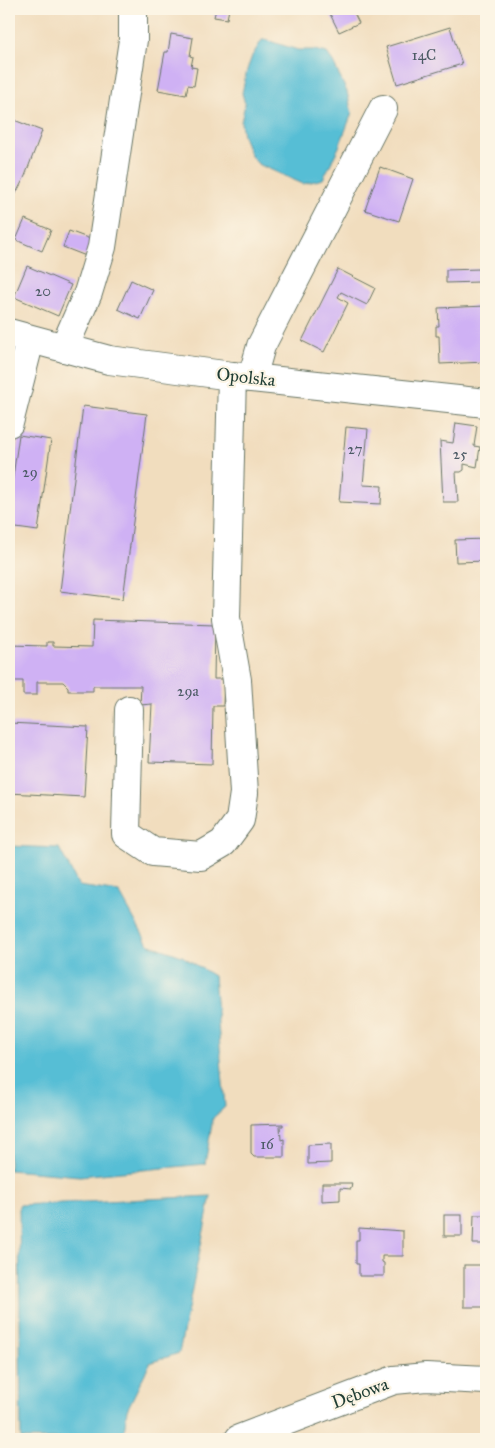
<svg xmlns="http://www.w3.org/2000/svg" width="495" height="1448" font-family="'IM FELL Great Primer',serif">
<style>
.water{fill:#57bed5;stroke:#3b7e84}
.building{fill:#cfb1f4}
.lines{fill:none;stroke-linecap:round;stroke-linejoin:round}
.minor-casing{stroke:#687564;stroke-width:30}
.minor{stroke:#fff;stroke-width:28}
.labels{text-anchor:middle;stroke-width:4.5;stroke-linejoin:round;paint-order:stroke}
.number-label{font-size:15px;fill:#4b5a64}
.street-label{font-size:18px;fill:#1f3d34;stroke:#fcf5e5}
</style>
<rect width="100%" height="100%" fill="#fcf5e5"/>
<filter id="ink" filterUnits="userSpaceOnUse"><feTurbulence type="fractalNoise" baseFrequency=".02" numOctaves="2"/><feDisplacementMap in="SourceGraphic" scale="10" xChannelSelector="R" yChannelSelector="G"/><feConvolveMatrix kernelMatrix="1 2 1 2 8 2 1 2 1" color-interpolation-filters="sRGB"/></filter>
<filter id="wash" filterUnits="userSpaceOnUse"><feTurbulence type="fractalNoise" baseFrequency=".0096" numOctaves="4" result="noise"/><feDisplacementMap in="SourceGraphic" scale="20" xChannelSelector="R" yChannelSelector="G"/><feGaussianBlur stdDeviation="1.12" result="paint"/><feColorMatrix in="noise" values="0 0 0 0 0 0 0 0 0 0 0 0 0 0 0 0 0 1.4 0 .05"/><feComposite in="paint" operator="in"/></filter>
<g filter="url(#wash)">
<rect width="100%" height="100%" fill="#f1ddbe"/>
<!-- water -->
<g class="water">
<path d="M262,40h4l32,10h17l12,3 5,7 15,32 5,21 -13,34 -16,32 -20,5 -45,-20 -7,-8 -8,-20 -2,-14 4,-18 -3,-11 5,-23 5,-14z"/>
<path d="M9,846l50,2 20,38 40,6 29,52 34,12 32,20 11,131 -12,11 -8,46 -125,12 -71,-6z"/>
<path d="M211,1196l-32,157 -29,10 -23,47 -4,29h-102l-2,-234z"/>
</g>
<g id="blocks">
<!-- building -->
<g class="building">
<path d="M216,9h13l-2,10 -13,-2z"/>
<path d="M340,9h12l7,14 -20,9 -9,-18z"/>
<path d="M450,27l12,37 -65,20 -11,-37z"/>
<path d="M171,34l22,4 -3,18 3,1 -2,10 6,1 -3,18 -6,-1 -2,10 -28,-5 7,-38h3z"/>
<path d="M9,118l33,13 -17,45 -16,31v-24l5,-11 -5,-2z"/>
<path d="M380,167l33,12 -14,42 -34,-11z"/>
<path d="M25,219l26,11 -9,21 -26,-11z"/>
<path d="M69,231l24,9 -7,16 -23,-9z"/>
<path d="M27,266l44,19 -13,31 -44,-19z"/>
<path d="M338,269l37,19 -8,17 -26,-13 -3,5 10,6 -24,49 -22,-11z"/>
<path d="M479,269v13l-33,1v-13z"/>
<path d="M131,280l22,10 -13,29 -22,-10z"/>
<path d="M486,306v56l-46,2 -1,-28h-3v-10h3l-1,-18z"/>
<path d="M83,406l64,8 -24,185 -63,-8z"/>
<path d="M456,423l21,3 -3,20 6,1 -3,20 -13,-3v6l-3,2h-5l2,30h-15l-3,-61 13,2z"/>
<path d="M346,427l22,2 -5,56 19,1 -1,18 -42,-2z"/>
<path d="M19,435l32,5 -13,91 -29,-4v-23z"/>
<path d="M486,539v22l-30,1 -1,-22z"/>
<path d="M93,620l122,4 -1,55h10l-1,27h-10l-1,58 -63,-2 3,-58 -12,1 1,-19h-48v5h-25v-4l-5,-5h-26v13h-14v-14h-14v-36l38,1v-4h6v4l39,1z"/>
<path d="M9,723l79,4 -4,70 -75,-4z"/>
<path d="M283,1124v2h-3l1,14 3,-1v18h-30l-3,-3v-29z"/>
<path d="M331,1144v19l-23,1v-19z"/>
<path d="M322,1183h30l-1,6 -11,-1v12l-18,1z"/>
<rect x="444" y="1215" width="18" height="21"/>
<path d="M474,1215h12v29h-13z"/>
<path d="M359,1228l44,3v25h-21v6l2,1v13h-25v-12h-3v-24h3z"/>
<rect x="464" y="1265" width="22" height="42"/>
</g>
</g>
</g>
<g filter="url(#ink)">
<use href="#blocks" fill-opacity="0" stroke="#687564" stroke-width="1"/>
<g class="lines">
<defs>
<g id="minor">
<path d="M9,333l100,27 123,16 254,27"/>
<path d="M64,348l24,-55 14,-46 31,-207v-31"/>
<path d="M252,378l9,-32 122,-237"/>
<path d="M9,423l21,-83"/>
<path d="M129,710l-3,124 27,18 48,4 22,-13 17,-23 4,-27 -7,-113 -11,-62 6,-242"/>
<path d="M239,1439l155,-59 32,-3 60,3"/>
</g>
</defs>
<!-- minor casing -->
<use href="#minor" class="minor-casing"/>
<!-- minor -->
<use href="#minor" class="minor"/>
</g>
</g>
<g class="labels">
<!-- number labels -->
<g class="number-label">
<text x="424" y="60">14C</text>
<text x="43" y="296">20</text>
<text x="355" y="454">27</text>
<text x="460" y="459">25</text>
<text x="30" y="477">29</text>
<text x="188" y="696">29a</text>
<text x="267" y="1149">16</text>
</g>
<!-- street labels -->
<g class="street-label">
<text transform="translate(246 377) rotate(6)" y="6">Opolska</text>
<text transform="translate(360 1393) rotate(-20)" y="6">Dębowa</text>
</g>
</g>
<!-- margin -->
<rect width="495" height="1448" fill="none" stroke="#fcf5e5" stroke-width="30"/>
</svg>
